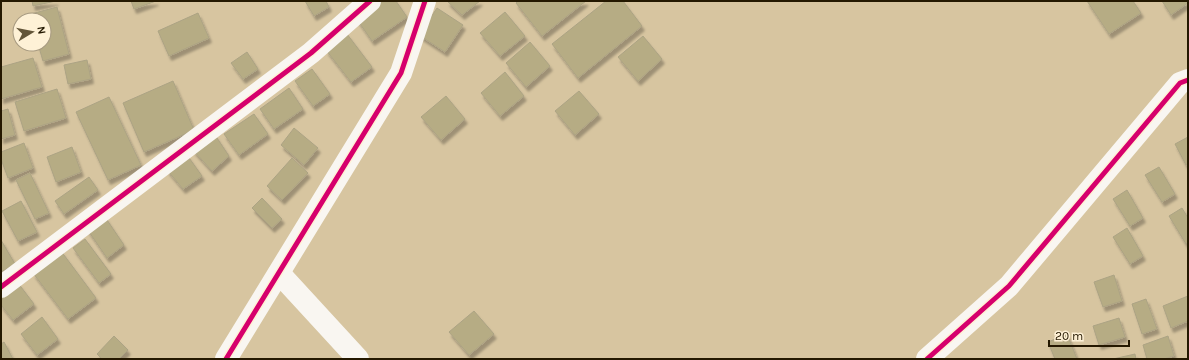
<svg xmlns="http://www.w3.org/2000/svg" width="1189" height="360" font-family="Karla,sans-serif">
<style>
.building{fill:#b6ac84;stroke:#aca384;filter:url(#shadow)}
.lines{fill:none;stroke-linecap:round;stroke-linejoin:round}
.street{stroke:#f9f6f1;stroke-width:22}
.cycleway-casing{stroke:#fef1d6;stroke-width:8}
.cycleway{stroke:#d6006c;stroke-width:5}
</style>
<defs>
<filter id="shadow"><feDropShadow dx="2.5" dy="4.5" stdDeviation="1" flood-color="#0004"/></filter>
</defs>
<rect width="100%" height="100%" fill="#d7c5a0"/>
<!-- building -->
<g class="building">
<path d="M32,1h24l-23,5z"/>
<path d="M131,1h25l-22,8z"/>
<path d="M305,1h21l3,6 -15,9z"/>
<path d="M382,1h14l11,16 -35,24 -16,-23z"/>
<path d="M447,1h33l-18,14z"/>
<path d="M518,1h68l-44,35 -26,-33z"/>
<path d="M606,1h17l19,25 -64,52 -26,-34z"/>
<path d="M1087,1h46l8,12 -32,21z"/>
<path d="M1162,1h24l2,2 -17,12z"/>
<path d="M57,7l12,47 -26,7 -5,-17h6v-24h-12l-1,-6z"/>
<path d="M437,8l26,17 -18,27 -26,-17z"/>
<path d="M505,12l20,24 -25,20 -20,-23z"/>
<path d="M198,13l11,25 -40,18 -11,-25z"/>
<path d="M347,34l25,33 -21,15 -25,-32z"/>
<path d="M643,36l19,23 -24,22 -20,-24z"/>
<path d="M530,42l20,24 -24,21 -20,-24z"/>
<path d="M247,52l11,17 -15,10 -12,-16z"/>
<path d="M33,58l9,29 -41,12v-32z"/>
<path d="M87,60l4,19 -23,5 -4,-19z"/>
<path d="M312,69l18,25 -17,12 -18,-25z"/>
<path d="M505,72l19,24 -24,20 -19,-23z"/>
<path d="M173,81l21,49 -50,22 -21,-49z"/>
<path d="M289,88l14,21 -29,20 -14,-20z"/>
<path d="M57,89l9,29 -42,13 -9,-29z"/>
<path d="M579,91l20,23 -24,21 -20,-24z"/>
<path d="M446,96l19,23 -24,21 -20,-23z"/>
<path d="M109,97l32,68 -33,15 -32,-68z"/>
<path d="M8,109l7,26 -14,4v-28z"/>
<path d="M254,114l14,20 -29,21 -15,-21z"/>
<path d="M294,128l24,20 -14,17 -23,-20z"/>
<path d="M215,135l14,21 -17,15 -19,-21z"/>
<path d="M1188,137v27l-2,1 -11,-21z"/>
<path d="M24,143l9,25 -25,10 -7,-19v-7z"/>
<path d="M72,147l9,25 -25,10 -9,-25z"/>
<path d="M187,155l15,21 -19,13 -16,-19z"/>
<path d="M292,158l16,15 -26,27 -15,-14z"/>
<path d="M1159,167l16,27 -13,8 -17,-27z"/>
<path d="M30,173l19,40 -14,6 -19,-39z"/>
<path d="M89,177l9,13 -34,24 -9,-13z"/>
<path d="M1127,190l16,28 -13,8 -17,-27z"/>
<path d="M262,198l20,21 -10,9 -20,-20z"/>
<path d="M21,201l16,31 -19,9 -16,-30z"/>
<path d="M1182,208l6,10v24l-2,2 -17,-28z"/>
<path d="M105,217l19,28 -17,13 -20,-29z"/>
<path d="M1127,228l16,28 -13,8 -17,-27z"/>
<path d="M85,239l26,35 -12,9 -26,-35z"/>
<path d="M1,240l14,24 -14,8z"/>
<path d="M61,251l35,47 -28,21 -35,-46z"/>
<path d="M1114,275l8,26 -19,6 -9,-25z"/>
<path d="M18,283l16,21 -21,16 -12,-15v-9z"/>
<path d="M1188,296v25l-17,7 -8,-22z"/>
<path d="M1146,299l11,30 -15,5 -10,-30z"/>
<path d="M474,311l20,23 -25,21 -20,-23z"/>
<path d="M42,317l16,22 -21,16 -16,-21z"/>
<path d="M1119,318l6,19 -26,8 -6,-19z"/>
<path d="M1067,334l10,25h-22l-7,-17z"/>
<path d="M114,336l14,14 -9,9h-17l-5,-5z"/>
<path d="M1168,336l6,20 -10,3h-17l-4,-14z"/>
<path d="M4,342l9,17h-12v-15z"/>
<path d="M1135,354l1,5h-23z"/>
</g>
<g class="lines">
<!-- street -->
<g class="street">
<path d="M279,273l79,86"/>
<path d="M1,287l310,-234 59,-52"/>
<path d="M226,359l175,-286 24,-72"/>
<path d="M927,359l82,-73 171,-203 8,-3"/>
</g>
<defs>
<g id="cycleway">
<path d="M1,287l310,-234 59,-52"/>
<path d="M226,359l175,-286 24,-72"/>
<path d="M927,359l82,-73 171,-203 8,-3"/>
</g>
</defs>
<!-- cycleway casing -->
<use href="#cycleway" class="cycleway-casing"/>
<!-- cycleway -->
<use href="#cycleway" class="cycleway"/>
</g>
<!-- border -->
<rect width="1189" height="360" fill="none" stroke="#241800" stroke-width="4"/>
<!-- north arrow -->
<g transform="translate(32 32) rotate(80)"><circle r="19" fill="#fef1d6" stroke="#a79a80"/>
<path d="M0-3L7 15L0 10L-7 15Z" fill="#635538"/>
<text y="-6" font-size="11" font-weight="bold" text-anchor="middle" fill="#241800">N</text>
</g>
<!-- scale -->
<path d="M1049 340v6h80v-6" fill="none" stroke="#241800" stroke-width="2"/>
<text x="1055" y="340" font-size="12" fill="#241800" stroke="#fef1d6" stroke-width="3" paint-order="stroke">20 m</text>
</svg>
